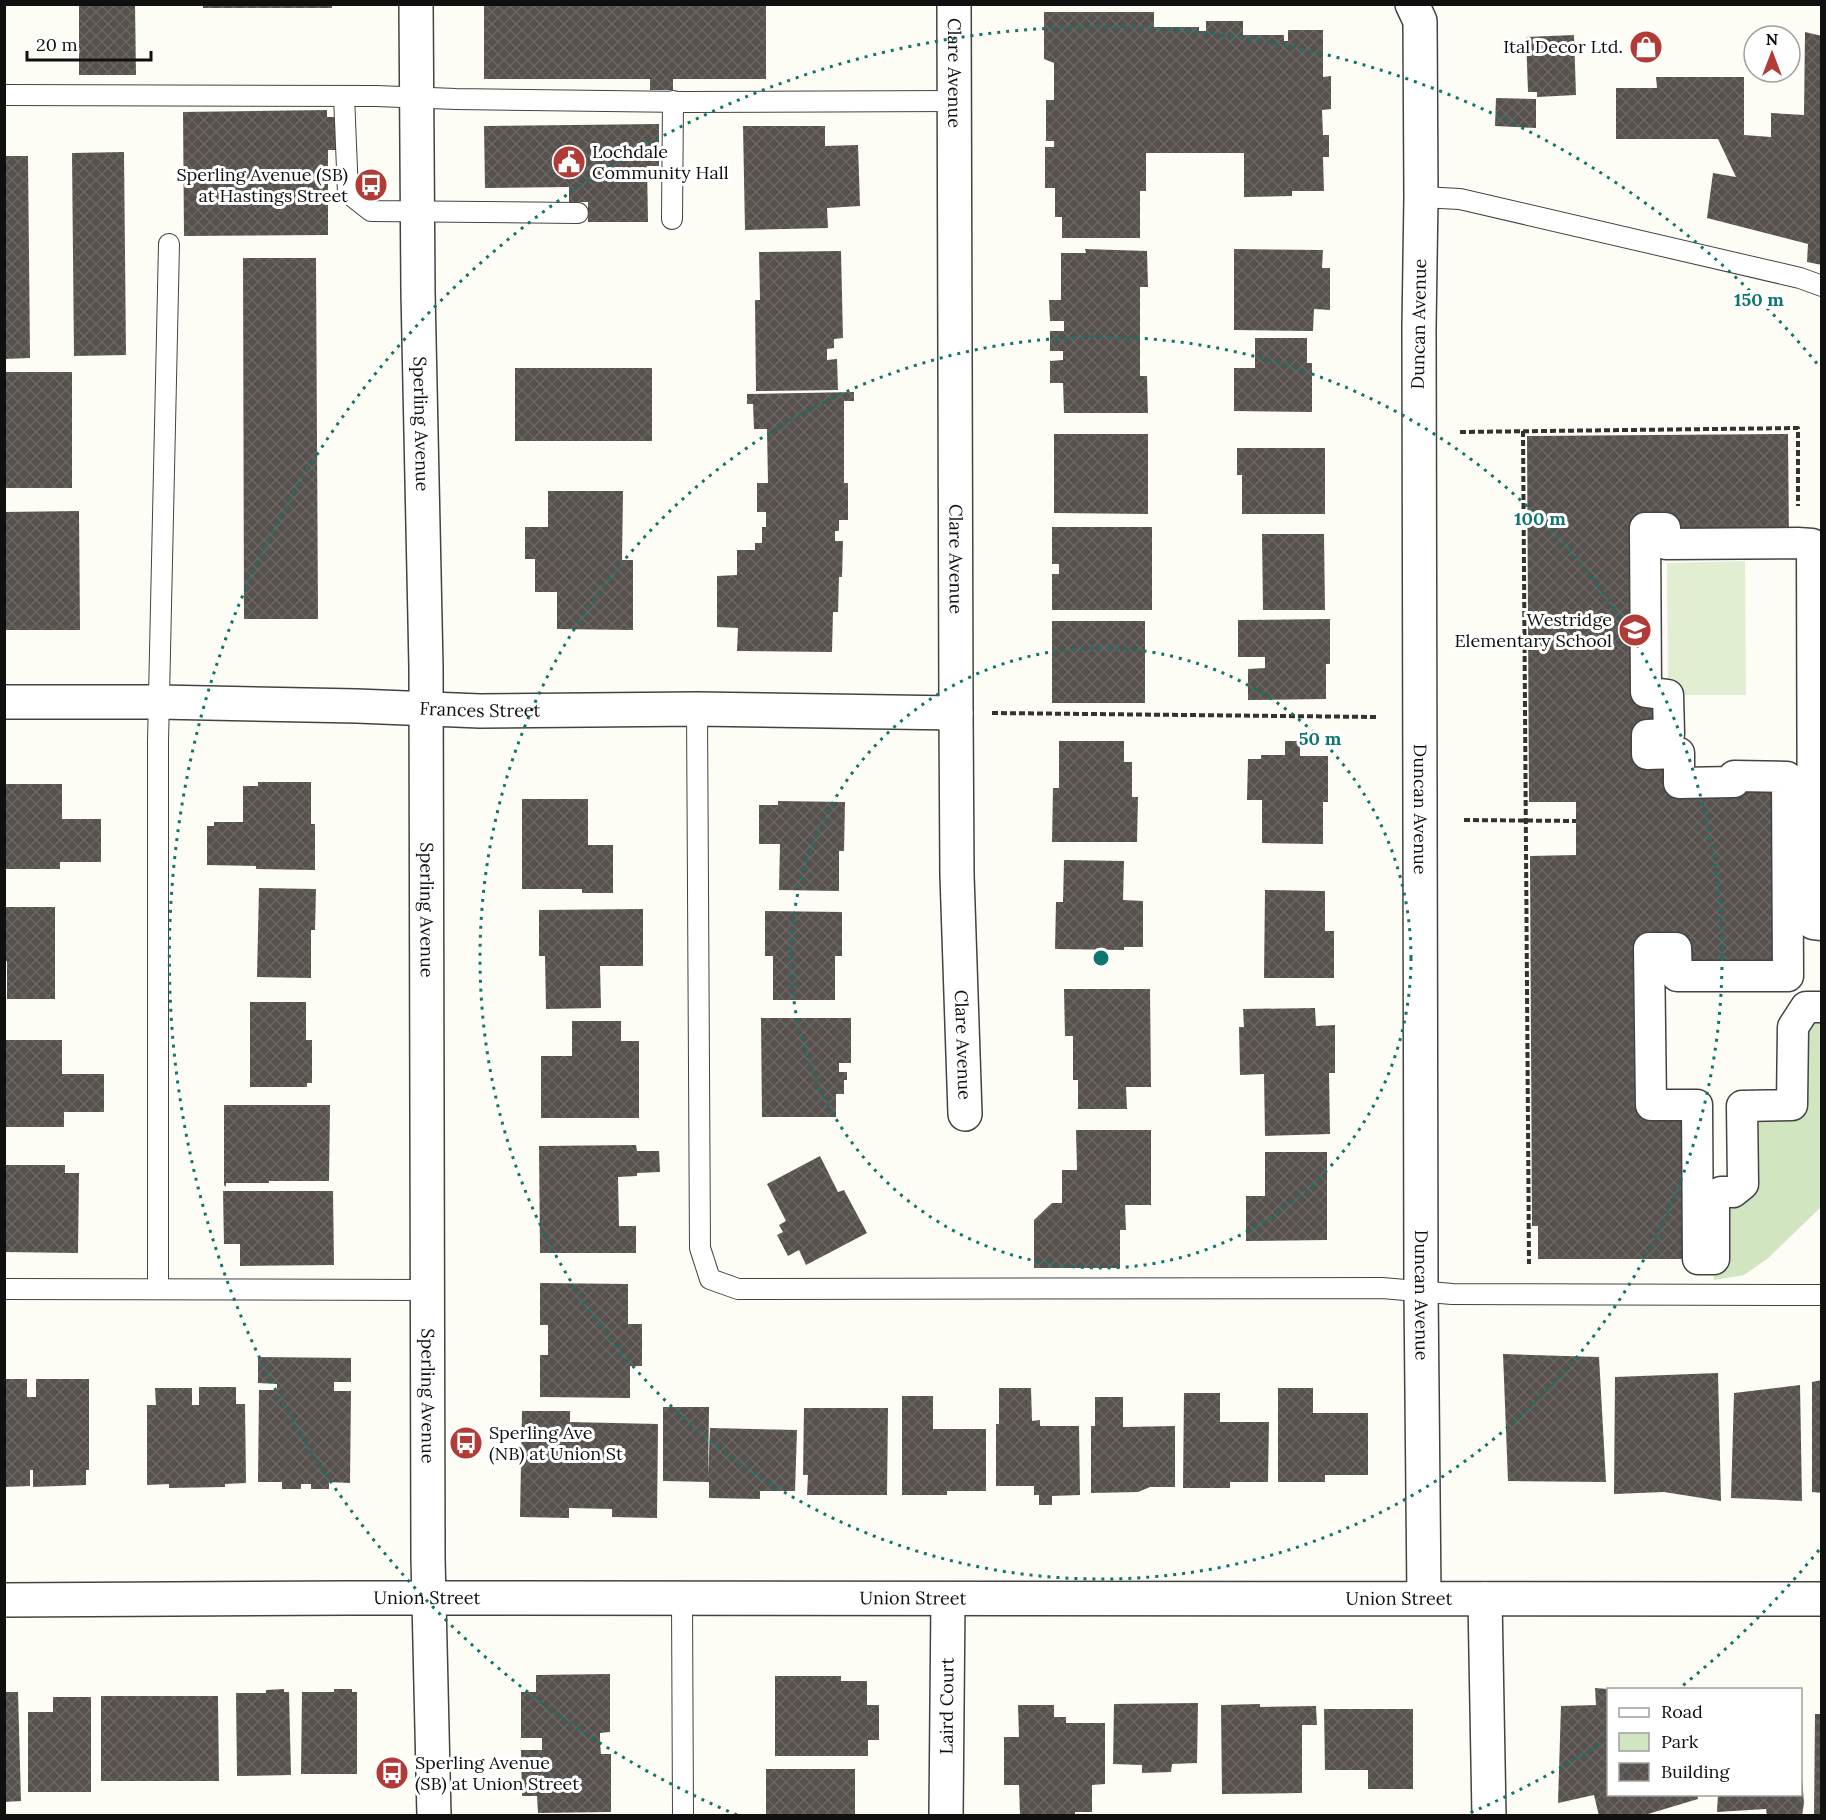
<svg xmlns="http://www.w3.org/2000/svg" width="1826" height="1820" font-family="Lora,serif">
<style>
.park{fill:#d1e5c1}
.pitch{fill:#e1eed2}
.building{fill:url(#building-cross-hatch)}
.lines{fill:none;stroke-linecap:round;stroke-linejoin:round}
.service-casing{stroke:#434343;stroke-width:22}
.pedestrian-casing{stroke:#434343;stroke-width:33}
.minor-casing{stroke:#434343;stroke-width:36}
.tertiary-casing{stroke:#434343;stroke-width:36}
.path{stroke:#323232;stroke-width:4;stroke-dasharray:6 3;stroke-linecap:butt}
.service{stroke:#fff;stroke-width:20}
.pedestrian{stroke:#fff;stroke-width:30}
.minor{stroke:#fff;stroke-width:33}
.tertiary{stroke:#fff;stroke-width:33}
.ring{fill:none;stroke:#0f766e;stroke-width:3;stroke-dasharray:3 6}
.labels{text-anchor:middle;stroke-width:6;stroke-linejoin:round;paint-order:stroke}
.poi-label{font-size:18px;fill:#101010;stroke:#fff;text-anchor:end}
.street-label{font-size:18px;fill:#101010;stroke:#fff}
.centre{fill:#0f766e;stroke:#fff;stroke-width:3}
.ring-label{font-size:18px;text-anchor:middle;font-weight:bold;fill:#0f766e;stroke:#fff;stroke-width:6;stroke-linejoin:round;paint-order:stroke}
</style>
<defs>
<pattern id="building-cross-hatch" width="8" height="8" patternUnits="userSpaceOnUse" patternTransform="scale(1.5)"><rect width="8" height="8" fill="#58524e"/><path d="M0 0l8 8M0 8l8-8" fill="none" stroke="#6b6663"/></pattern>
</defs>
<rect width="100%" height="100%" fill="#fefdf5"/>
<!-- park -->
<path class="park" d="M1821,1007v200l-54,52 -23,16 -30,5v-82l19,-6 9,-86 50,-2 1,-77z"/>
<!-- pitch -->
<path class="pitch" d="M1745,561l1,134h-78l-1,-132z"/>
<!-- building -->
<g class="building">
<path d="M79,4h56l1,71h-57z"/>
<rect x="203" y="4" width="129" height="4"/>
<path d="M484,4h282v75h-93v11h-23v-11h-166z"/>
<path d="M1044,12h110v15h45v4h7v-10h37v14h41v6h4v-11h35v47l8,-1v33l-9,1 1,25h6v22h-6l1,34h-32v5l-48,1v-44h-98v38h-6v47h-78v-21h-7v-29h-10v-41h9v-6h-8v-41h8v-37l-10,-4z"/>
<path d="M1805,32l17,4v229l-15,-3 1,-18 -101,-26 6,-45 23,4 -18,-38h-102v-51h41l-1,-11h88v58l27,2v-24l33,2z"/>
<path d="M1574,35l2,60 -39,2v-5h-9l-2,-55z"/>
<path d="M1496,98l40,1v29l-41,-2z"/>
<path d="M327,110v7h10v33h-9v85l-144,1 -1,-124z"/>
<path d="M659,124v42h-12l1,56h-60v-20h-19v-15l-84,1 -1,-62z"/>
<path d="M743,126h82v20l33,-1 2,61 -33,2 1,20 -83,2z"/>
<path d="M124,152l2,203 -52,1 -2,-203z"/>
<path d="M4,156h24l2,202 -26,1z"/>
<path d="M1085,249l62,2 1,36h-8v89h7l1,37h-84l-1,-30h-13v-22l13,-1v-9h-13v-20h14v-10h-14l-1,-21h12v-47h25z"/>
<path d="M1234,249l89,1 -1,18h8v42l-16,-1 -1,22 -79,-1z"/>
<path d="M841,251l2,87 -9,1v9l-7,1v11l10,-1 1,31 -82,1 -1,-91h5l-1,-48z"/>
<path d="M243,258h73l2,361h-74z"/>
<path d="M1255,338h52v25h5v49l-78,-1v-43h21z"/>
<rect x="515" y="368" width="137" height="73"/>
<path d="M4,372h68v116h-68v-41h2z"/>
<path d="M854,392v9h-10v82h4v37h-9v11h-4v10h8l-1,36h-3l-1,35h-5l-1,40 -95,-1 1,-23 -21,-1v-51l20,-1v-25h18v-7h7v-16h4v-15h-9v-29h11l-1,-54h-13l-1,-25h-6v-10z"/>
<path d="M1054,434h94v80l-94,-1z"/>
<path d="M1788,434l1,109 -144,-15 1,164 33,61v30l108,-6 1,199h-53l-86,-28 2,157h46l1,154h-160v-33h-6l-2,-370 46,-1v-53h-47l-2,-366z"/>
<path d="M1237,448h88v66h-83v-39h-5z"/>
<path d="M548,491h75l-1,69h11v70l-76,-1v-37h-22v-33h-10v-32h23z"/>
<path d="M79,511l1,119h-76v-118z"/>
<path d="M1052,527h100v83h-100v-36h7v-10h-7z"/>
<path d="M1262,534h62l1,76h-62z"/>
<path d="M1330,619v45h-4v35l-78,1v-31l17,-1v-11h-27v-37z"/>
<rect x="1052" y="621" width="93" height="82"/>
<path d="M1059,741h65v21h8v35h6l-1,45h-85l1,-54h6z"/>
<path d="M1285,741h15v15h28v46h-5v42l-61,-1v-43h-15l1,-41h13v-4h24z"/>
<path d="M258,782h53v42h4v46l-59,-1v-3l-49,-1v-39h7v-4h29v-36h15z"/>
<path d="M5,784h57v35h39v43h-41v7h-55z"/>
<path d="M522,799h66v46h25v48h-31v-4h-60z"/>
<path d="M778,801l67,1 -1,49h-5v40l-60,-1 1,-46h-21v-39h19z"/>
<path d="M1064,860l60,1 -1,39 20,1v46h-19v3l-69,-1 1,-47h7z"/>
<path d="M259,888l57,1 -1,41h-4v48l-54,-1z"/>
<path d="M1265,890l60,1v40h9v47h-70z"/>
<path d="M4,907h51v92h-48v-38h-3z"/>
<path d="M643,909v57h-43l1,42 -55,1 -1,-53h-6v-46z"/>
<path d="M765,911l77,1v44h-7v44h-62v-44h-8z"/>
<path d="M1064,989h86l1,98h-25l1,22h-49v-29h-5v-44h-8z"/>
<path d="M250,1002h56v38h6v43h-5v4h-57z"/>
<path d="M1315,1008l1,18 19,-1v48h-6l1,61 -65,2 -1,-62 -24,1 -1,-48h5l-1,-18z"/>
<path d="M761,1018h90v45h-12v9h8v8h-3v14h-8v23h-74z"/>
<path d="M572,1021h49v20h18v77h-98v-62h31z"/>
<path d="M4,1040h58v34h42v38h-40v15h-60z"/>
<path d="M224,1105h106l-1,76h-60v2h-43v4l-2,-2z"/>
<path d="M1076,1130h75v75h-26l1,25h-6v38h-86v-48l18,-17h10v-33h15z"/>
<path d="M636,1145l1,6h22l1,21 -23,1v3l-19,1 1,49h17v27h-96l-1,-107z"/>
<path d="M1265,1152h62v88l-81,1v-45h19z"/>
<path d="M820,1156l18,36 6,-2 23,43 -61,32 -7,-15 -11,6 -11,-21 6,-3 -4,-7 7,-4 -19,-37z"/>
<path d="M6,1165h59v8h14l-1,80 -74,-1z"/>
<path d="M223,1191h110l1,74 -94,1v-22h-16z"/>
<path d="M540,1283l88,1v40h14v42h-12v32l-90,-1v-42h8v-30h-8z"/>
<path d="M1503,1354l96,3 7,125 -98,-1z"/>
<path d="M258,1357l93,1v24h-17v9h17l-1,92 -21,-1v7h-18v-5h-10v5h-19v-7h-24l1,-92h18v-6l-19,-1z"/>
<path d="M1718,1373l3,128 -57,-9 -50,2 1,-117z"/>
<path d="M4,1379h23v18h9v-18h53v91h-3v15l-53,2v-17h-3v16l-26,1z"/>
<path d="M1822,1380v113l-10,-1v-110z"/>
<path d="M1800,1385l2,116 -71,-3 3,-105z"/>
<path d="M199,1387h37v17h9l1,79 -21,1v3l-56,1v-4l-22,1v-80h9l-1,-17h37v17h7z"/>
<path d="M999,1388h32l1,33 8,-1v6h39l1,69 -28,1v9h-13v-10h-5v-9h-38v-62h3z"/>
<path d="M1278,1388h35v25h55v62h-43v7h-47z"/>
<path d="M1184,1393h36v29h49l-1,60h-38v6h-47z"/>
<path d="M902,1396h31v33h53v62h-39v4h-45z"/>
<path d="M1095,1397h28v30l52,-1v61h-25l-12,5 -47,1v-67h4z"/>
<path d="M663,1407h46l-1,71 2,-50 87,2 -2,61h-35v8l-51,-1v-16l-46,-1z"/>
<path d="M804,1408h84l-1,87h-80l1,-20h-5z"/>
<path d="M522,1411h48v11l88,2 -1,94 -45,-1v-8l-43,-1v10l-49,-1z"/>
<path d="M610,1674v58l-10,1v10l1,11h10v58l-73,1 -1,-17h-15l-1,-46h21v-12h-21v-46h15v-17z"/>
<path d="M775,1676h66v5h26v24h12v35h-11v16h-93z"/>
<path d="M1595,1688l13,1v105h89l1,5 -50,15 -49,2 -5,-21 -36,8 3,-97 35,-1z"/>
<path d="M284,1689v3h5l2,83 -54,1 -1,-83h30v-3z"/>
<path d="M334,1689h18v3h5v82h-56l1,-82h32z"/>
<path d="M4,1692h14l3,109 -17,1z"/>
<path d="M101,1696h117l1,85h-118z"/>
<path d="M53,1697h38v95h-63v-80h25z"/>
<path d="M1198,1703l-1,60 -25,1 -1,8 -29,1v-8l-29,-1 1,-60z"/>
<path d="M1260,1704v3l56,-1 1,19h-15v68l-80,1 -1,-89z"/>
<path d="M1018,1705h36v12h12v6h39v61l-13,1v27h-17v4h-55l-1,-31h-15v-48h15z"/>
<path d="M1324,1709h89v80h-45v-19h-43z"/>
<path d="M1815,1714h7v102h-8z"/>
<rect x="766" y="1769" width="89" height="47"/>
<path d="M1800,1777h2l2,26 -2,13h-35l-1,-7 -49,3 1,-18h82z"/>
</g>
<g class="lines">
<defs>
<g id="service">
<path d="M4,95l372,1 80,3 229,3 268,-1"/>
<path d="M344,96l4,97 23,18 207,2"/>
<path d="M1421,197l39,2 340,79 22,8"/>
<path d="M672,219l1,-118"/>
<path d="M697,709l3,539 10,31 28,10 644,-1 70,6 370,1"/>
<path d="M4,1289l423,1"/>
<path d="M158,1289v-547l11,-498"/>
<path d="M682,1599l1,217"/>
</g>
<path id="pedestrian" d="M1822,925l-9,-1 -1,-380 -14,-1 -132,1 -1,-16h-20l1,164 22,3 1,39 -22,1v19l32,-1v30l55,-1v-6l53,1 1,199h-111l-1,-28h-27l2,157h46l1,154h16v-61l7,-6h12l10,-8 -1,-78 50,-1 1,-78 13,-20h16"/>
<g id="minor">
<path id="s1" d="M954,4l2,709 1,162 8,239"/>
<path id="s2" d="M1412,4l8,17 1,176 -2,130 2,963 3,308"/>
<path id="s3" d="M4,702h155l198,4 123,5 217,-2 259,4"/>
<path d="M1485,1599l4,217"/>
<path id="s4" d="M4,1600l344,-2 1474,1"/>
<path id="s5" d="M946,1816l2,-217"/>
</g>
<g id="tertiary">
<path id="s6" d="M416,4l2,288 8,375 2,891 6,258"/>
</g>
</defs>
<!-- service casing -->
<use href="#service" class="service-casing"/>
<!-- pedestrian casing -->
<use href="#pedestrian" class="pedestrian-casing"/>
<!-- minor casing -->
<use href="#minor" class="minor-casing"/>
<!-- tertiary casing -->
<use href="#tertiary" class="tertiary-casing"/>
<!-- path -->
<g class="path">
<path d="M1523,431l6,833"/>
<path d="M1460,432l338,-4v78"/>
<path d="M992,713l386,4"/>
<path d="M1464,820l112,1"/>
</g>
<!-- service -->
<use href="#service" class="service"/>
<!-- pedestrian -->
<use href="#pedestrian" class="pedestrian"/>
<!-- minor -->
<use href="#minor" class="minor"/>
<!-- tertiary -->
<use href="#tertiary" class="tertiary"/>
</g>
<!-- distance rings -->
<g class="ring">
<circle cx="1101" cy="958" r="310"/>
<circle cx="1101" cy="958" r="621"/>
<path d="M1819 1550A931 931 0 0 1 1681 1687M1608 1739A931 931 0 0 1 1465 1815M737 1815A931 931 0 1 1 1819 366"/>
</g>
<!-- icons -->
<defs>
<symbol id="shop-disc" viewBox="-11 -11 22 22"><circle r="9.5" fill="#b13c37" stroke="#fff"/><path d="M-5-2.5h2.3a2.7 3.5 0 0 1 5.4 0H5L5.5 6h-11ZM-1.5-2.5h3a1.5 2.3 0 0 0-3 0Z" fill="#fff"/></symbol>
<symbol id="civic-disc" viewBox="-11 -11 22 22"><circle r="9.5" fill="#b13c37" stroke="#fff"/><path d="M-.6-6.5H3V-4.5H.6V-3L4-1V1h2V6H-6V1h2V-1L-.6-3ZM-1.2 2.5V6h2.4V2.5Z" fill="#fff"/></symbol>
<symbol id="bus-disc" viewBox="-11 -11 22 22"><circle r="9.5" fill="#b13c37" stroke="#fff"/><path d="M-5-6H5V4H4V6H2V4H-2V6H-4V4H-5ZM-3.5-4V0h7V-4ZM-3.5 1.2v1.5H-2V1.2ZM2 1.2v1.5H3.5V1.2Z" fill="#fff"/></symbol>
<symbol id="school-disc" viewBox="-11 -11 22 22"><circle r="9.5" fill="#b13c37" stroke="#fff"/><path d="M0-5L7-2L0 1L-7-2ZM-4 1L0 2.5L4 1V4Q0 6-4 4Z" fill="#fff"/></symbol>
</defs>
<g fill-rule="evenodd">
<use href="#shop-disc" x="1627" y="28" width="38" height="38"/>
<use href="#civic-disc" x="550" y="143" width="38" height="38"/>
<use href="#bus-disc" x="352" y="166" width="38" height="38"/>
<use href="#school-disc" x="1616" y="611" width="38" height="38"/>
<use href="#bus-disc" x="447" y="1424" width="38" height="38"/>
<use href="#bus-disc" x="373" y="1754" width="38" height="38"/>
</g>
<g class="labels">
<!-- poi labels -->
<g class="poi-label">
<text x="1623" y="53">Ital Decor Ltd.</text>
<text x="592" y="158" text-anchor="start">Lochdale<tspan x="592" dy="21">Community Hall</tspan></text>
<text x="348" y="181">Sperling Avenue (SB)<tspan x="348" dy="21">at Hastings Street</tspan></text>
<text x="1612" y="626">Westridge<tspan x="1612" dy="21">Elementary School</tspan></text>
<text x="489" y="1439" text-anchor="start">Sperling Ave<tspan x="489" dy="21">(NB) at Union St</tspan></text>
<text x="415" y="1769" text-anchor="start">Sperling Avenue<tspan x="415" dy="21">(SB) at Union Street</tspan></text>
</g>
<!-- street labels -->
<g class="street-label">
<text dy="6" stroke="none"><textPath href="#s1" startOffset="69">Clare Avenue</textPath></text>
<text transform="translate(1419 324) rotate(-89)" y="6">Duncan Avenue</text>
<text dy="6" stroke="none"><textPath href="#s6" startOffset="420">Sperling Avenue</textPath></text>
<text dy="6" stroke="none"><textPath href="#s1" startOffset="555">Clare Avenue</textPath></text>
<text dy="6" stroke="none"><textPath href="#s3" startOffset="476">Frances Street</textPath></text>
<text dy="6" stroke="none"><textPath href="#s2" startOffset="807">Duncan Avenue</textPath></text>
<text dy="6" stroke="none"><textPath href="#s6" startOffset="906">Sperling Avenue</textPath></text>
<text dy="6" stroke="none"><textPath href="#s1" startOffset="1041">Clare Avenue</textPath></text>
<text dy="6" stroke="none"><textPath href="#s2" startOffset="1293">Duncan Avenue</textPath></text>
<text dy="6" stroke="none"><textPath href="#s6" startOffset="1392">Sperling Avenue</textPath></text>
<text dy="6" stroke="none"><textPath href="#s4" startOffset="423">Union Street</textPath></text>
<text dy="6" stroke="none"><textPath href="#s4" startOffset="909">Union Street</textPath></text>
<text dy="6" stroke="none"><textPath href="#s4" startOffset="1395">Union Street</textPath></text>
<text dy="6" stroke="none"><textPath href="#s5" startOffset="110">Laird Court</textPath></text>
</g>
</g>
<circle cx="1101" cy="958" r="9" class="centre"/>
<g class="ring-label">
<text x="1759" y="306">150 m</text>
<text x="1540" y="525">100 m</text>
<text x="1320" y="745">50 m</text>
</g>
<!-- border -->
<rect width="1826" height="1820" fill="none" stroke="#101010" stroke-width="12"/>
<!-- legend -->
<rect x="1607" y="1688" width="195" height="108" fill="#ffffff" stroke="#9f9f9f" stroke-width="1.5"/>
<rect x="1619" y="1708" width="30" height="9" fill="#ffffff" stroke="#9f9f9f" stroke-width="1.5"/>
<text x="1661" y="1718" font-size="18" fill="#101010">Road</text>
<rect x="1619" y="1733" width="30" height="18" fill="#d1e5c1" stroke="#9f9f9f" stroke-width="1.5"/>
<text x="1661" y="1748" font-size="18" fill="#101010">Park</text>
<rect x="1619" y="1763" width="30" height="18" fill="url(#building-cross-hatch)" stroke="#9f9f9f" stroke-width="1.5"/>
<text x="1661" y="1778" font-size="18" fill="#101010">Building</text>
<!-- north arrow -->
<g transform="translate(1772 54)"><circle r="28" fill="#ffffff" stroke="#9f9f9f" stroke-width="1.5"/>
<path d="M0-4.5L10 22L0 15L-10 22Z" fill="#b13c37"/>
<text y="-9" font-size="16" font-weight="bold" text-anchor="middle" fill="#101010">N</text>
</g>
<!-- scale -->
<path d="M27 51v9h124v-9" fill="none" stroke="#101010" stroke-width="3"/>
<text x="36" y="51" font-size="18" fill="#101010" stroke="#ffffff" stroke-width="4.5" paint-order="stroke">20 m</text>
</svg>
